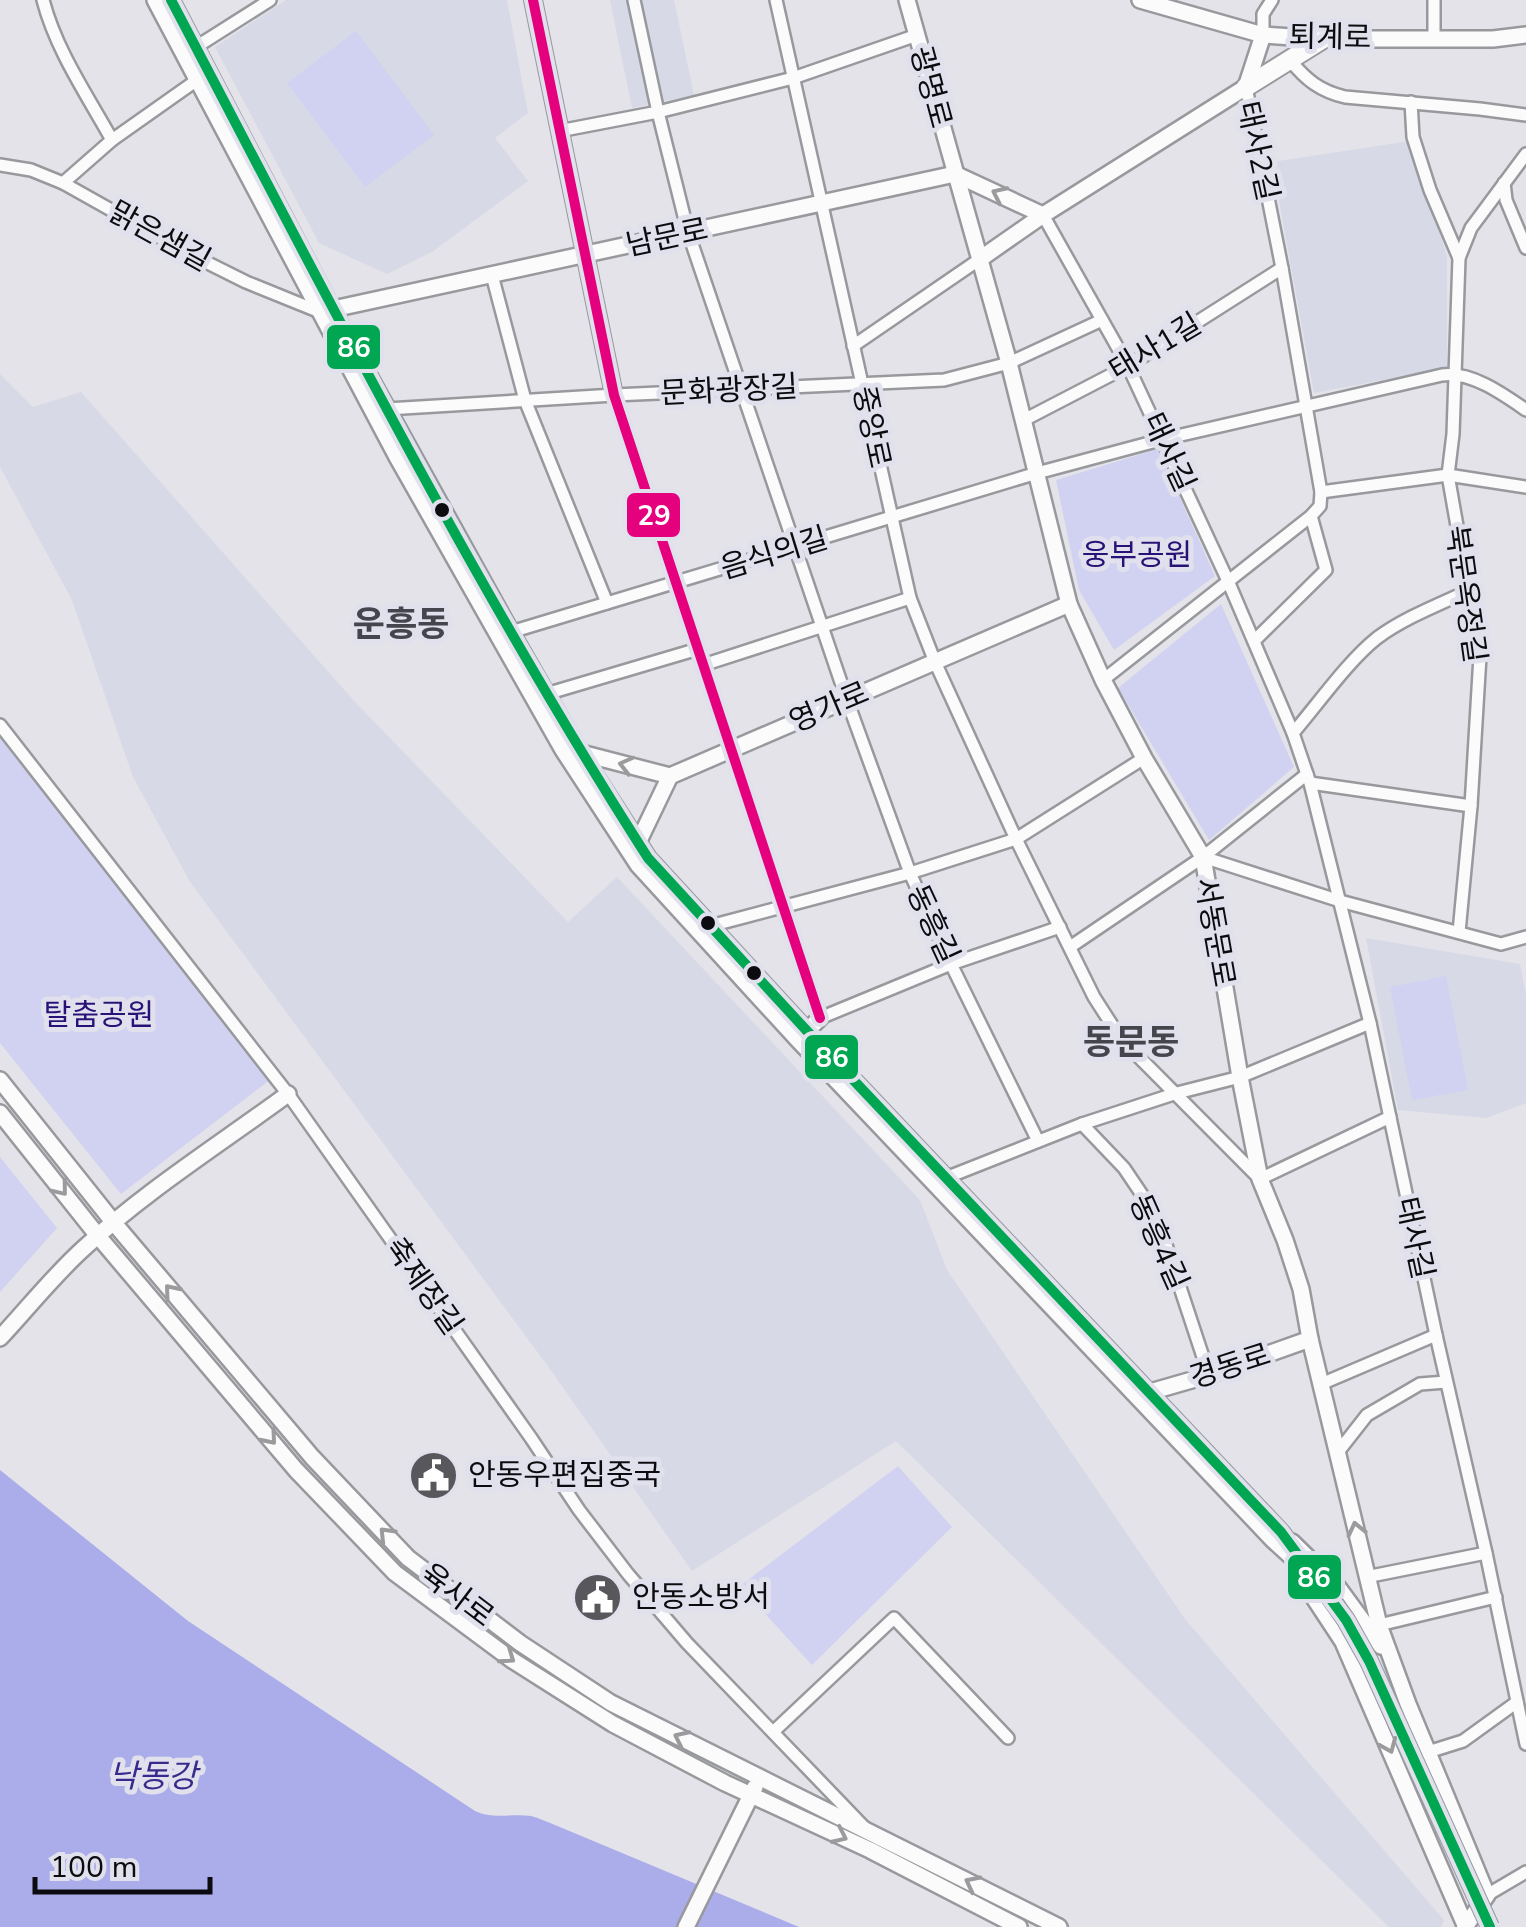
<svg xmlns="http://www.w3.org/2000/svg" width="1526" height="1927" font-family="'Nunito Sans','Noto Sans KR',sans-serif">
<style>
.built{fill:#d8d9e6}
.green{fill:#d1d2f1}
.water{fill:#abacea}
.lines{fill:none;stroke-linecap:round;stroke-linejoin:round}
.street-casing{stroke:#98999d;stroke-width:16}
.secondary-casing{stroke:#98999d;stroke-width:20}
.primary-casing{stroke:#98999d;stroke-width:22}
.street{stroke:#fbfbfc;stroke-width:11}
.secondary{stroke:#fbfbfc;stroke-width:15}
.primary{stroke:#fbfbfc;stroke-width:18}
.secondary-bridge-casing{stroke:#98999d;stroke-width:20;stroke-linecap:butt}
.secondary-bridge{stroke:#fbfbfc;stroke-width:15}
.bus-1-casing{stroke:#e0e1ec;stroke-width:18}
.bus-2-casing{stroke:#e0e1ec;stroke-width:18}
.bus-1{stroke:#00a651;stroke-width:10}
.bus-2{stroke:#e5007d;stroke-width:10}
.oneway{stroke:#9b9b9e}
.bus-dot{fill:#0c0c10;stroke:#e0e1ec;stroke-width:4}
.labels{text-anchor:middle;stroke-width:10;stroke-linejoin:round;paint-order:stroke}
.street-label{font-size:30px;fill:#0c0c10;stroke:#e0e1ec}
.park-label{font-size:30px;fill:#291277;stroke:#e0e1ec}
.poi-label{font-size:30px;fill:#0c0c10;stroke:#e0e1ec;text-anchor:start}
.water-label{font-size:32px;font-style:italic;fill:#372a8c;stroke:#e0e1ec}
.quarter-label{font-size:35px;font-weight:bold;fill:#45454e;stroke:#e0e1ec}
.line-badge{stroke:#e0e1ec;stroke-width:4}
.badge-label{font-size:28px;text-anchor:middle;font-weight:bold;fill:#fff}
</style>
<rect width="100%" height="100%" fill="#e3e3e9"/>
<!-- built -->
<g class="built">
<path d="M286,0h221l21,113 -33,25 33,43 -96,71 -45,22 -68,-31 -104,-196z"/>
<path d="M610,0h64l20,95 -62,13z"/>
<path d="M1410,141l37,115v112l-133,25 -42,-231z"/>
<path d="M0,374l33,33 48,-15 275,311 212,219 49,-45 303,323 27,70 238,349 259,301 -3,7h-52l-493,-486 -204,130 -142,-202 -360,-487 -57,-105 -61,-177 -72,-133z"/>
<path d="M1366,938l154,26 6,31v108l-40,15 -88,-8z"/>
</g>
<!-- green -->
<g class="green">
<path d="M356,31l78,104 -69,52 -78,-104z"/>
<path d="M1158,449l57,127 -101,74 -35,-60 -23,-110z"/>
<path d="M1221,604l73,163 -85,73 -91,-152z"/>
<path d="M0,738l271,341 -150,115 -121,-151z"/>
<path d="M1446,976l22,114 -56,10 -22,-113z"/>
<path d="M0,1157l57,71 -57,64z"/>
<path d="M898,1466l54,61 -140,138 -72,-79z"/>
</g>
<!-- water -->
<path class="water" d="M0,1470l188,151 287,190c19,9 36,2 56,5 8,2 16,6 24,9l244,102h-799z"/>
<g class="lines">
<defs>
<g id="street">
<path d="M43,0c13,50 44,95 69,140"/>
<path d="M634,0l24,112 30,120 159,468 63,173 41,91 87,177"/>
<path d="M776,0l134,598 25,64 81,177 78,158 27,42 139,140 130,-62"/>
<path d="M1263,35v-21l9,-14"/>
<path d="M1434,38v-38"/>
<path d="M196,47l74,-47"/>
<path d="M1290,60c16,20 30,31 55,37l135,12 46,6"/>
<path d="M1411,102l2,35 17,53 29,68"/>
<path d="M559,131l99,-19 135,-34 124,-43"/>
<path d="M0,165l31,5 32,13 123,69 60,30 74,30"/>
<path d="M63,183l49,-43 85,-60"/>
<path d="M1504,183l2,17 20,48"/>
<path d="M1043,215l85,151 100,215 65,152 17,50 60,240 66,312 50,218 40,191"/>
<path d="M492,275l33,125 82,203"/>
<path d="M853,346l127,-87"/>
<path d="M614,395l206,623 131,-54 109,-37"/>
<path d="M387,409l227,-14 330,-15 65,-17 93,-43"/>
<path d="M1024,420l104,-54 154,-98"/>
<path d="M1321,492l127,-17 78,12"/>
<path d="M511,632l526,-159 127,-34 278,-64c29,-4 61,19 84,35"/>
<path d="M1254,641l72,-71 -15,-54"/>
<path d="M703,665l207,-67"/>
<path d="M1103,680l208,-164 9,-10 1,-14 -39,-224 -36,-181"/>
<path d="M546,694l152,-45"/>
<path d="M0,725l288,369 243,344 48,72 49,64 59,69 177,184"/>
<path d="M1293,733c25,-29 55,-72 84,-95 27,-20 61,-33 91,-47"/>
<path d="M1310,783l161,23"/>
<path d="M1203,857l137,44 161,43 25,-7"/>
<path d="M710,926l200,-53 106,-34 128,-81"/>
<path d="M1459,932l12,-126 9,-150 -32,-181 5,-41 6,-176 12,-30 55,-74"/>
<path d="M1070,947l133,-90 104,-83"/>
<path d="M1082,1124l42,44 27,40 13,31 45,136"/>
<path d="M943,1179l139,-55 95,-31 63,-16 130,-54"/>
<path d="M1321,1384l115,-49"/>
<path d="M1338,1452l29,-37 53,-31 26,-2"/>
<path d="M1366,1577l120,-24"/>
<path d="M1379,1625l117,-28"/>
<path d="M773,1732l121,-114 114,120"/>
<path d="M1428,1752l35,-11 54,-39"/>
<path d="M1487,1895l39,-23"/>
</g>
<g id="secondary">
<path d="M155,0l242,457 166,293 75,115 160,175 475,500 47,43"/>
<path d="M171,0l161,309 179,323 64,112 73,114 159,173 474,501 15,20"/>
<path d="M533,0l81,395"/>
<path d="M907,0l102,363 60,241 34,76 41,78 59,99 37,220 20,102 25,61 16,49 9,50 69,286 29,79 79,191 -22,32"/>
<path d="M1140,0l123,35 60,4h170l33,-4"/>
<path d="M955,174l88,41"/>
<path d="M980,259l63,-44 203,-128 17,-52"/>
<path d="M324,311l631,-137"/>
<path d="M581,753l89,23"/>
<path d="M635,849l35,-73 399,-172"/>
<path d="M801,1037l19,-19"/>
<path d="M0,1080l114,143 198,234 96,101 112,85 91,60 448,224"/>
<path d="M0,1113l98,123 198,234 99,103 117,87 101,64 112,59 145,67 149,77"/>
<path d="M0,1338c28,-30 54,-63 84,-90 63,-58 136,-104 204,-154"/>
<path d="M1145,1397l5,-5 59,-17 101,-36"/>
<path d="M1292,1542l45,44 44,60"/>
<path d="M1295,1569l48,73 122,283"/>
<path d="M686,1927l69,-140"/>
</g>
<path id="primary" d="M1246,87l77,-48"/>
</defs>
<!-- street casing -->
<use href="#street" class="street-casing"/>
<!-- secondary casing -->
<use href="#secondary" class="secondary-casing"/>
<!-- primary casing -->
<use href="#primary" class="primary-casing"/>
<!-- street -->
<use href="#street" class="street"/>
<!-- secondary -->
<use href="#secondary" class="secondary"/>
<!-- primary -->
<use href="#primary" class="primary"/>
<defs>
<path id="secondary-bridge" d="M1320,1583l26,37 23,41 121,266"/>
</defs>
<!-- secondary-bridge casing -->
<use href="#secondary-bridge" class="secondary-bridge-casing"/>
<!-- secondary-bridge -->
<use href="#secondary-bridge" class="secondary-bridge"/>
<defs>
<path id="bus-1" d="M171,0c150,285 295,572 468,844l9,14 159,173 474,501 65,88 23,41 121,266"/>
<path id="bus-2" d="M533,0l81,395 206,623"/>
</defs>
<!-- bus-1 casing -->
<use href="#bus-1" class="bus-1-casing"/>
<!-- bus-2 casing -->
<use href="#bus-2" class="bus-2-casing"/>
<!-- bus-1 -->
<use href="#bus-1" class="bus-1"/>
<!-- bus-2 -->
<use href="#bus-2" class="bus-2"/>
</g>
<!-- one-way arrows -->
<defs><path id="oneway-chevron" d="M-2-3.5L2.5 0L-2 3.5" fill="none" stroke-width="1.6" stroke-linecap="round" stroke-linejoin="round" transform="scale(2.5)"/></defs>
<g class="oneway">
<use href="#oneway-chevron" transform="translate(999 194) rotate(-155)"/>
<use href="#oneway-chevron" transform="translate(626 765) rotate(-166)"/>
<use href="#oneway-chevron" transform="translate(61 1189) rotate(51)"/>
<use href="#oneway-chevron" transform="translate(171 1291) rotate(-130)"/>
<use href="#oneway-chevron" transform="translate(270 1438) rotate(50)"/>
<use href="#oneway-chevron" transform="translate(1356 1529) rotate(-103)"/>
<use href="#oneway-chevron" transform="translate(386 1534) rotate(-134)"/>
<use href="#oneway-chevron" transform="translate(508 1657) rotate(35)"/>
<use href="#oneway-chevron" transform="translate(681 1738) rotate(-154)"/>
<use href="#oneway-chevron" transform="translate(1389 1746) rotate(67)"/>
<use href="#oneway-chevron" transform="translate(840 1836) rotate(25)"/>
<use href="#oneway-chevron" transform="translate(972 1883) rotate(-153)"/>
</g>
<!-- icons -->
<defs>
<symbol id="civic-disc" viewBox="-11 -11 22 22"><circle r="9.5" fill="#57575c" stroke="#e0e1ec"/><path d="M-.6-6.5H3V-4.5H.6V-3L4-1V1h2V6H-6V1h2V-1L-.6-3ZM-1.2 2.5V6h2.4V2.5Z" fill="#fff"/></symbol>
</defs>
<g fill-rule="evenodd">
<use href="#civic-disc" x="406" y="1448" width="55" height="55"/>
<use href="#civic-disc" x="570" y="1570" width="55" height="55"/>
</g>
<!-- markers -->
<g class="bus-dot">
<circle cx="442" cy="510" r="9"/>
<circle cx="708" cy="923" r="9"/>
<circle cx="754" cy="973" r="9"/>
</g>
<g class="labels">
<!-- street labels -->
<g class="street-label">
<text transform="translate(1330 37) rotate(1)" y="10">퇴계로</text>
<text transform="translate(931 87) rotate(75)" y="10">광명로</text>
<text transform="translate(1258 151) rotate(78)" y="10">태사2길</text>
<text transform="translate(160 236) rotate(29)" y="10">맑은샘길</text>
<text transform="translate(667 237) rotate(-12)" y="10">남문로</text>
<text transform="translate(1155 347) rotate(-31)" y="10">태사1길</text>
<text transform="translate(729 390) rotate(-3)" y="10">문화광장길</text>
<text transform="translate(872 427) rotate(78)" y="10">중앙로</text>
<text transform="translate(1169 452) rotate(65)" y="10">태사길</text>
<text transform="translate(774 553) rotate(-17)" y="10">음식의길</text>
<text transform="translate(1466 594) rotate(82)" y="10">북문옥정길</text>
<text transform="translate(829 707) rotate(-23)" y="10">영가로</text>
<text transform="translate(933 924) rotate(65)" y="10">동흥길</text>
<text transform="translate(1215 932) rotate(80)" y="10">서동문로</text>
<text transform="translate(1415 1238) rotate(78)" y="10">태사길</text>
<text transform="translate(1159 1242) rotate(66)" y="10">동흥4길</text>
<text transform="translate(424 1286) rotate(55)" y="10">축제장길</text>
<text transform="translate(1230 1366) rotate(-18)" y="10">경동로</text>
<text transform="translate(457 1595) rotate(37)" y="10">육사로</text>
</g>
<!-- park labels -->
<g class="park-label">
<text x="1137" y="565">웅부공원</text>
<text x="99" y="1025">탈춤공원</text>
</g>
<!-- poi labels -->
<g class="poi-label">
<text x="468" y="1485">안동우편집중국</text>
<text x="632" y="1607">안동소방서</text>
</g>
<!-- water labels -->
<g class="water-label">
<text x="153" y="1787">낙동강</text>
</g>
<!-- quarter labels -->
<g class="quarter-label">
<text x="401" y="636">운흥동</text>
<text x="1131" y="1054">동문동</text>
</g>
</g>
<g class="line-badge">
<rect x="325" y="323" width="57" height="48" rx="10" fill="#00a651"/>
<rect x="625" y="491" width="57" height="48" rx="10" fill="#e5007d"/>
<rect x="803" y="1033" width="57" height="48" rx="10" fill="#00a651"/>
<rect x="1286" y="1553" width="57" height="48" rx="10" fill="#00a651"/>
</g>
<g class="badge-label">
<text x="354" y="357">86</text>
<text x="654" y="525">29</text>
<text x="832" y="1067">86</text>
<text x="1314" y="1587">86</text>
</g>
<!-- scale -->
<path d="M35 1877v15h175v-15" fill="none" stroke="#0c0c10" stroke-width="5"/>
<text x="50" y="1877" font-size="30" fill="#0c0c10" stroke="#e0e1ec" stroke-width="8" paint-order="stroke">100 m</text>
</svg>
